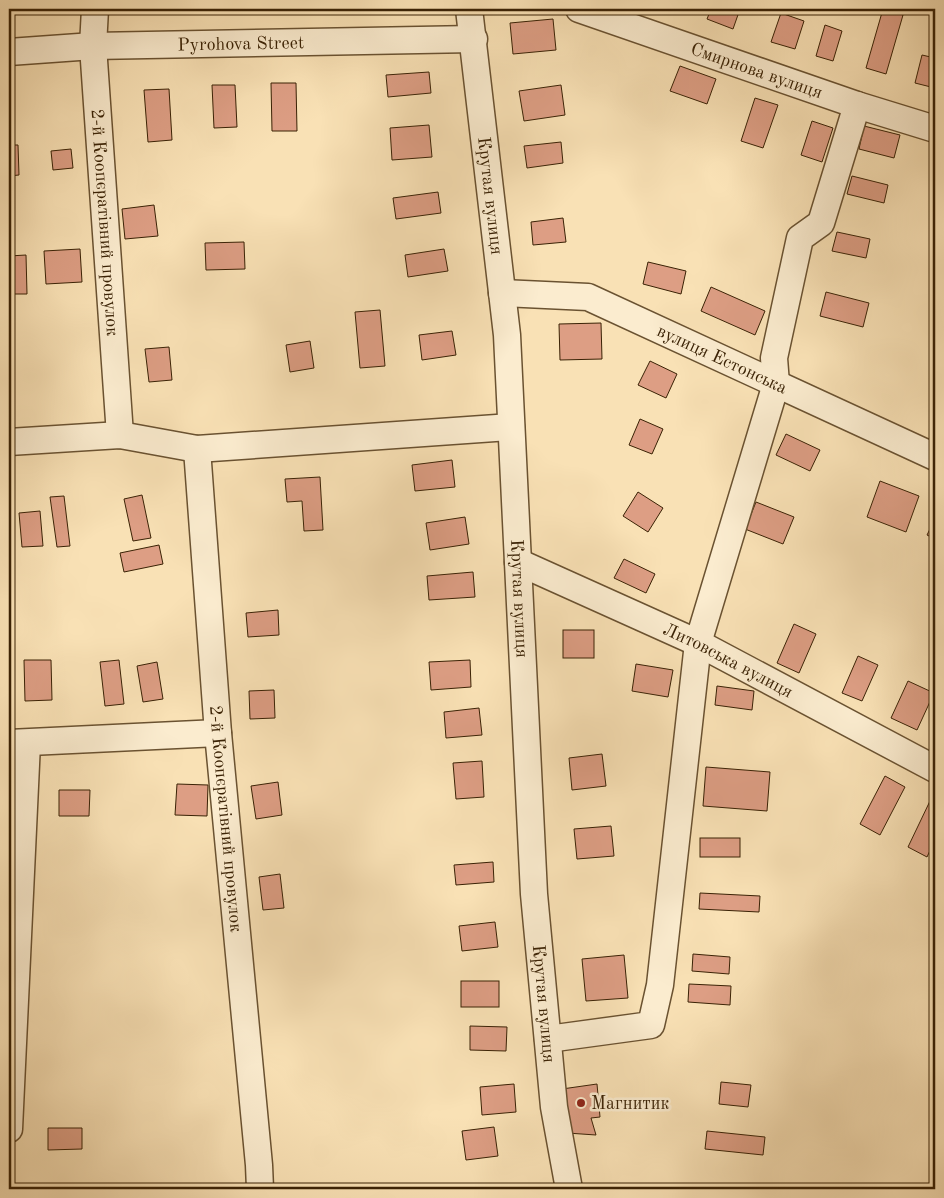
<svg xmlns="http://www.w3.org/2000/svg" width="944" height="1198" font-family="'Old Standard TT',serif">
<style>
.building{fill:#dd9e84;stroke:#3a2205}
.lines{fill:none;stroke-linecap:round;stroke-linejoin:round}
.minor-casing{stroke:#6a5231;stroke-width:29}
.minor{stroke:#fbeccf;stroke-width:26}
.poi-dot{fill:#8f2418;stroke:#fbeccf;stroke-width:2}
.labels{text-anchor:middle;stroke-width:5;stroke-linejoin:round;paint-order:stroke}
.street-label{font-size:18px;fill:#3a2205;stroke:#fbeccf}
.poi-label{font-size:18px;fill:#3a2205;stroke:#fbeccf;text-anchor:start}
</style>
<rect width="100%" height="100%" fill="#f9e1b5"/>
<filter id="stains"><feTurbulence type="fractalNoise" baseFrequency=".004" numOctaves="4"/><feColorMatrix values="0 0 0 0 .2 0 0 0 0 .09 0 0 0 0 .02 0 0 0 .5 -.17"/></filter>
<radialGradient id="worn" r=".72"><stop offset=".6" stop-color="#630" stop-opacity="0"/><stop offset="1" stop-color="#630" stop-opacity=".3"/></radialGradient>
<!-- building -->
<g class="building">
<path d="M711,9h29l-7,20 -26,-10z"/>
<path d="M883,9l20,6 -17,59 -20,-6z"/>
<path d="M781,13l23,8 -9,28 -24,-7z"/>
<path d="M553,19l3,31 -43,4 -3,-31z"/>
<path d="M825,25l17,6 -9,30 -17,-5z"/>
<path d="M922,55l13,3v30l-20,-5z"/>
<path d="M680,66l36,13 -9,25 -37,-13z"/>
<path d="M429,72l2,21 -43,4 -2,-22z"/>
<path d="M271,83h25l1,48h-25z"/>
<path d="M212,85h23l2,42 -23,1z"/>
<path d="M561,85l4,30 -41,6 -5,-30z"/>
<path d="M169,89l3,51 -24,2 -4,-52z"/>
<path d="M755,98l23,7 -15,43 -22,-7z"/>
<path d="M812,121l21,7 -11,34 -21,-7z"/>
<path d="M429,125l3,32 -40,3 -2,-32z"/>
<path d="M864,126l36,9 -6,23 -35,-9z"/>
<path d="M561,142l2,21 -36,5 -3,-22z"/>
<path d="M9,145h9l1,30 -10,1z"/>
<path d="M71,149l2,19 -20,2 -2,-19z"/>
<path d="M852,176l36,9 -4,18 -37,-9z"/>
<path d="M438,192l3,21 -45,6 -3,-21z"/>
<path d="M154,205l4,31 -33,3 -3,-30z"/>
<path d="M563,218l3,24 -33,3 -2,-23z"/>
<path d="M837,232l33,7 -4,19 -34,-7z"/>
<path d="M244,242l1,27 -39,1 -1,-27z"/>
<path d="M80,249l2,33 -36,2 -2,-33z"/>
<path d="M444,249l4,22 -40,6 -3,-22z"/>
<path d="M26,255l1,39h-18v-38z"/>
<path d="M648,262l38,9 -5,23 -38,-10z"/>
<path d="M711,287l54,24 -10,24 -54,-24z"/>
<path d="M826,292l43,11 -6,24 -43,-11z"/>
<path d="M380,310l5,56 -25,2 -5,-56z"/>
<path d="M601,323l1,36 -42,1 -1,-36z"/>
<path d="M452,331l4,24 -34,5 -3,-25z"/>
<path d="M310,341l4,27 -24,4 -4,-27z"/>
<path d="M169,347l3,33 -23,2 -4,-33z"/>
<path d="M650,361l27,13 -11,24 -28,-13z"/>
<path d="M640,419l23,10 -11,25 -23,-9z"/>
<path d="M786,434l34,16 -10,21 -34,-16z"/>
<path d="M452,460l3,27 -40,4 -3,-26z"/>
<path d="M320,477l3,53 -19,1 -2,-30 -15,1 -2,-23z"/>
<path d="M880,481l39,15 -13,36 -39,-15z"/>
<path d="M638,492l25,16 -15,24 -25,-16z"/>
<path d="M142,495l9,43 -18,3 -9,-42z"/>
<path d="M64,496l6,50 -13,1 -7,-50z"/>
<path d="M756,502l38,15 -11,27 -38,-15z"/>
<path d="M40,511l3,35 -21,1 -3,-34z"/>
<path d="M465,517l4,27 -39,6 -4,-27z"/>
<path d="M935,519v20l-8,-4z"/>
<path d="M159,545l4,19 -39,8 -4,-19z"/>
<path d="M624,559l31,15 -9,19 -32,-15z"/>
<path d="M473,572l2,25 -46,3 -2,-24z"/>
<path d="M278,610l1,25 -31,2 -2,-24z"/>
<path d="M794,624l22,10 -17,39 -22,-10z"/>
<rect x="563" y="630" width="31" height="28"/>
<path d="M858,656l20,9 -16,36 -20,-8z"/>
<path d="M24,660h27l1,40 -27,1z"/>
<path d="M119,660l5,44 -19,2 -5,-44z"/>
<path d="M470,660l1,27 -40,3 -2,-28z"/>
<path d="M157,662l6,37 -20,3 -6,-36z"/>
<path d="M636,664l37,6 -5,27 -36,-6z"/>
<path d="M908,681l26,12 -17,37 -26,-12z"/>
<path d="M717,686l37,5 -2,19 -37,-5z"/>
<path d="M274,690l1,28 -25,1 -1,-28z"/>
<path d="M479,708l3,27 -36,3 -2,-26z"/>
<path d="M602,754l4,32 -34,4 -3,-32z"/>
<path d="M482,761l2,36 -28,2 -3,-36z"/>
<path d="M706,767l64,5 -3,39 -64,-5z"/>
<path d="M885,776l20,11 -25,48 -20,-11z"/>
<path d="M278,782l4,33 -26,4 -5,-33z"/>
<path d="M177,784l31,1 -1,31 -32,-1z"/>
<path d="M59,790h31l-1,26h-30z"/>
<path d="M930,801l5,3v36l-8,17 -19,-10z"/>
<path d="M611,826l3,30 -37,3 -3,-30z"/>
<rect x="700" y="838" width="40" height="19"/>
<path d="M493,862l1,20 -38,3 -2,-20z"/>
<path d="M280,874l4,34 -21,2 -4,-33z"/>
<path d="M700,893l60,3 -1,16 -60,-3z"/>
<path d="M495,922l3,25 -36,4 -3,-25z"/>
<path d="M693,954l37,3 -1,17 -37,-3z"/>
<path d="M624,955l4,43 -42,3 -4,-42z"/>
<rect x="461" y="981" width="38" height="26"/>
<path d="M689,984l42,2 -1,19 -42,-3z"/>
<path d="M470,1026l37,1 -1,24 -36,-1z"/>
<path d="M721,1082l30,3 -3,22 -29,-3z"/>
<path d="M514,1084l2,28 -34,3 -2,-28z"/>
<path d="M597,1084l3,33 -9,1 5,17 -29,-2 -5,-44z"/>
<path d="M494,1127l4,29 -32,4 -4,-29z"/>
<path d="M48,1128h34v21l-34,1z"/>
<path d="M707,1131l58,6 -2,18 -58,-6z"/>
<path d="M694,1185l16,3 11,1h-28z"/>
<path d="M503,1187v2h-29h8z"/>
</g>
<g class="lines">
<defs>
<g id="minor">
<path id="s1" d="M95,9l-2,37 27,389"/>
<path id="s2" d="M469,9l38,326 27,559 20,213 15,82"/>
<path id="s3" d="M579,9l278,96 78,24"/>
<path id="s4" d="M9,52l84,-6 381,-7"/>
<path id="s5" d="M502,293l86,4 347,160"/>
<path d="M9,442l111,-7 77,14 314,-22"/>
<path id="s6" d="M197,449l21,284 41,432 1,24"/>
<path id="s7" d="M518,562l180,81 237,126"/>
<path d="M9,743l209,-10"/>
<path d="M548,1039l103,-14 9,-40 38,-342 78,-259 -2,-26 26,-120 21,-15 36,-118"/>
<path d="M9,1129l18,-386"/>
</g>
</defs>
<!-- minor casing -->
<use href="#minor" class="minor-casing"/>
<!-- minor -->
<use href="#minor" class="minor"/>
</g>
<!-- markers -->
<circle class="poi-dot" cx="581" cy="1103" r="5"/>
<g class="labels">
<!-- street labels -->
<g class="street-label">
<text dy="6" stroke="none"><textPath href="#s4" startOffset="232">Pyrohova Street</textPath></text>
<text dy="6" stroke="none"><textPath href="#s3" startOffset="188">Смирнова вулиця</textPath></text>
<text dy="6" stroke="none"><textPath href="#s2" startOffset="188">Крутая вулиця</textPath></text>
<text dy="6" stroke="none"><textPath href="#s1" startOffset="214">2-й Коопєратівний провулок</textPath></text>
<text dy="6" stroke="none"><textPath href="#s5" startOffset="234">вулиця Естонська</textPath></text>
<text dy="6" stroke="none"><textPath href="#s2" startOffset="592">Крутая вулиця</textPath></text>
<text dy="6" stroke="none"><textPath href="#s7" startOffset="232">Литовська вулиця</textPath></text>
<text dy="6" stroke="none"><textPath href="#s6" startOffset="371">2-й Коопєратівний провулок</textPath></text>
<text dy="6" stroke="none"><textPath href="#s2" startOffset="998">Крутая вулиця</textPath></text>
</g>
<!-- poi labels -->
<g class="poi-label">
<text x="591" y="1109">Магнитик</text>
</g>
</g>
<!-- margin -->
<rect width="944" height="1198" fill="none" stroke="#f9e1b5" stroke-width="30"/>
<rect x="10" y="10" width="924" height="1178" fill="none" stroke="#3a2205" stroke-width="2.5"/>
<rect x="15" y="15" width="914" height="1168" fill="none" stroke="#3a2205"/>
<rect width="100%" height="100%" filter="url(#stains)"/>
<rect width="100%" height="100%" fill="url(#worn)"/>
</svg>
